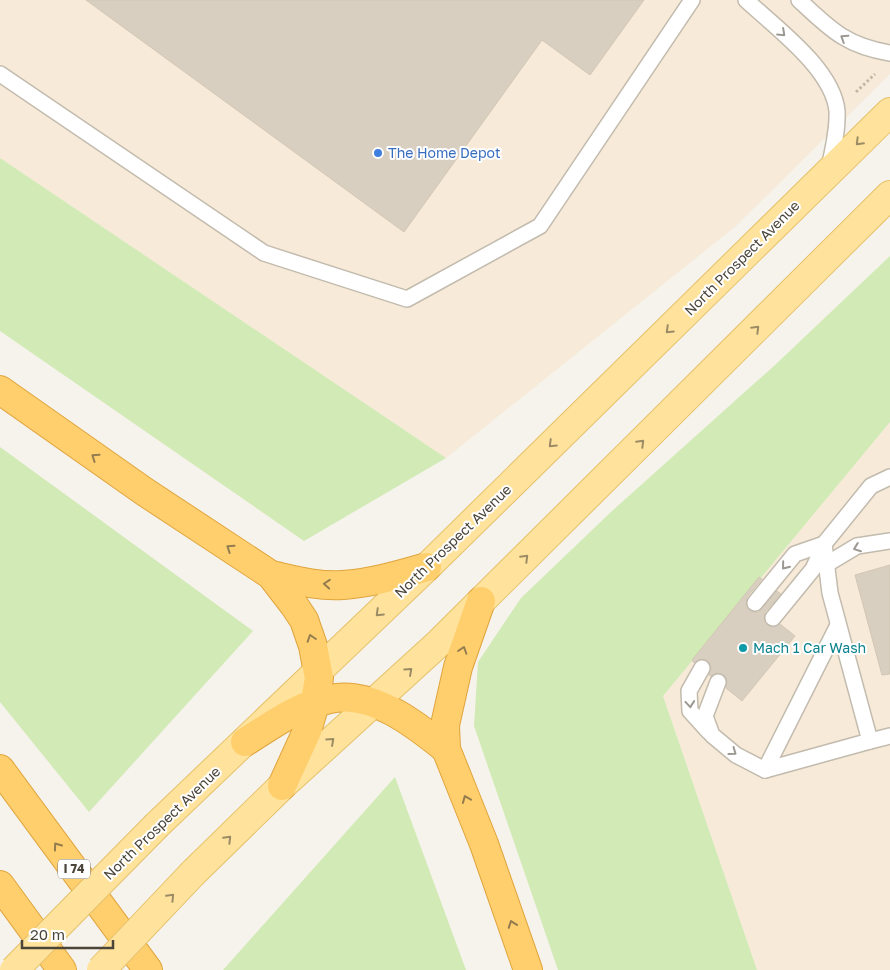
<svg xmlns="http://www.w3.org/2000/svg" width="890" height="970" font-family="'Golos Text',sans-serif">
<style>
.commercial{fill:#f7ead8}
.green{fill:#d2eab5}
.building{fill:#d8cfc1;stroke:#d3c7b4}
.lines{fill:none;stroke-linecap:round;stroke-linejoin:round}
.lane-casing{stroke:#c2bbae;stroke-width:18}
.primary-casing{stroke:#e6c16a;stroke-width:30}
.highway-casing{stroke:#e0a43c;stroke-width:30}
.path{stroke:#c4b79f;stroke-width:3;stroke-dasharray:2.5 2.5;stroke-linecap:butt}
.lane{stroke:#fff;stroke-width:15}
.primary{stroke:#ffe39c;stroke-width:28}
.highway{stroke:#ffcf6e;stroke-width:28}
.primary-bridge-casing{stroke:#e6c16a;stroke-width:30;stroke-linecap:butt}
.primary-bridge{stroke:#ffe39c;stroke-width:28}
.oneway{stroke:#9c9892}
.oneway2{stroke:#9c8c66}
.oneway3{stroke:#937c4e}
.shop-dot{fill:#3f7fe0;stroke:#fff;stroke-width:2}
.culture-dot{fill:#0f9aa8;stroke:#fff;stroke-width:2}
.labels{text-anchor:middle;stroke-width:4;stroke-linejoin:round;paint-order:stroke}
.shield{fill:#fff;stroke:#817c74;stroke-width:1}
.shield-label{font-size:12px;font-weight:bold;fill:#4b4439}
.shop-label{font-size:14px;fill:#366cbe;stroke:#fff;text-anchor:start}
.street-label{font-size:14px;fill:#4b4439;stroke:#fff}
.culture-label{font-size:14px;fill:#0d838f;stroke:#fff;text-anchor:start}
</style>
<rect width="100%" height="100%" fill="#f6f3ec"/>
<!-- commercial -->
<g class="commercial">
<path d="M0,0h890v74l-154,152 -290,232 -446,-300z"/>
<path d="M890,422v548h-133l-94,-274z"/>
</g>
<!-- green -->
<g class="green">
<path d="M0,158l446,300 -142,83 -304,-210z"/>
<path d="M890,256v166l-227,274 94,274h-199l-84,-244 4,-64 43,-64 91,-87 163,-146z"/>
<path d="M0,447l253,184 -164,181 -89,-110z"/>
<path d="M395,777l71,193h-243z"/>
</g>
<!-- building -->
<g class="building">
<path d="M86,0h558l-54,75 -48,-35 -138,192z"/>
<path d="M890,565v109l-8,1 -27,-100z"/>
<path d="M759,577l3,2 -15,18 -1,10 7,5h6l18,-21 4,3 -16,18 -1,10 8,5 8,-3 15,12 -53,65 -16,-13 1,-7 -2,-5 -8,-3 -6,3 -2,-1 2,-8 -4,-7 -6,-1 -7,4 -2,-3z"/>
</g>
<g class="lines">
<defs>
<g id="lane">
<path d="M746,0c29,27 87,69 91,111 1,19 -4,38 -8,57"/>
<path d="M799,0c31,29 47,46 91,53"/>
<path d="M0,74l264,179 143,46 133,-73 152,-226"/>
<path d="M827,564l30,-18 33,-5"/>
<path d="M755,603l40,-49 29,-10"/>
<path d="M773,618l40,-49 11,-24"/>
<path d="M702,668l-13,23 1,20 19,21"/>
<path d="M718,682l-13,34 7,19 24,20 29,15 105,-29 -40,-148 -6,-49 47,-58 19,-9"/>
<path d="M870,741l20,-5"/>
<path d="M765,770l73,-145"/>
</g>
<g id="primary">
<path d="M157,825l270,-258 463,-455"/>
<path d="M193,873l89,-87 158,-144 450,-447"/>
</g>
<g id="highway">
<path d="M0,390l145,102 126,83 23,30 10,15 9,26 6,32 -5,29 -7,24 -25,55"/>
<path d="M271,575c23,5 48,12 72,10 29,-2 56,-10 84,-18"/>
<path d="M481,601l-23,66 -13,58 1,24 38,95 44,126"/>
<path d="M245,742c27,-17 54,-37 85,-43 42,-9 85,25 116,50"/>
<path d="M0,769l148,201"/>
<path d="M0,885l62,85"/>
</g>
</defs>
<!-- lane casing -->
<use href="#lane" class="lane-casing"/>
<!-- primary casing -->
<use href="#primary" class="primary-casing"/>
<!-- highway casing -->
<use href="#highway" class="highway-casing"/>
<!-- path -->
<path class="path" d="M856,92l19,-18"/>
<!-- lane -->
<use href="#lane" class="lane"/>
<!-- primary -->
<use href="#primary" class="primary"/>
<!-- highway -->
<use href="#highway" class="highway"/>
<defs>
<g id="primary-bridge">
<path d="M14,970l143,-145"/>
<path d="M101,970l92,-97"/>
</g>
</defs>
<!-- primary-bridge casing -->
<use href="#primary-bridge" class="primary-bridge-casing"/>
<!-- primary-bridge -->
<use href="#primary-bridge" class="primary-bridge"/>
</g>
<!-- one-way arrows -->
<defs><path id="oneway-chevron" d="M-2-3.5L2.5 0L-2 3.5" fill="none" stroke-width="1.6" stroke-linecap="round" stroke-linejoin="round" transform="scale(1.25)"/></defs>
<g class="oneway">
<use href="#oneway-chevron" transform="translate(782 33) rotate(43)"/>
<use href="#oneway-chevron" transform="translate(844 38) rotate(-147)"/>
<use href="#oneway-chevron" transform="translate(857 548) rotate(159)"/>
<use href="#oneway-chevron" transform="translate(785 566) rotate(129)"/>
<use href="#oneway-chevron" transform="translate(690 704) rotate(85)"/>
<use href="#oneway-chevron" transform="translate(733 752) rotate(36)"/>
</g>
<g class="oneway2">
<use href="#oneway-chevron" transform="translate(859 142) rotate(135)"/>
<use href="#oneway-chevron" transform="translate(756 329) rotate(-45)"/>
<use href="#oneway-chevron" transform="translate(669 330) rotate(136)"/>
<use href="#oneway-chevron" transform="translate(641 443) rotate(-45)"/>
<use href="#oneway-chevron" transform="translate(552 444) rotate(136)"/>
<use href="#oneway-chevron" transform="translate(525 558) rotate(-45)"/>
<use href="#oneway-chevron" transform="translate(379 613) rotate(136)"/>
<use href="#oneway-chevron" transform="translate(409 671) rotate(-42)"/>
<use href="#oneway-chevron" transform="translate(331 741) rotate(-42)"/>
<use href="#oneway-chevron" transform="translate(228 839) rotate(-45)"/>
<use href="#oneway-chevron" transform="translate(171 897) rotate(-46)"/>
</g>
<g class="oneway3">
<use href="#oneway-chevron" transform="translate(95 457) rotate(-145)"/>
<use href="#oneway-chevron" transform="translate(230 548) rotate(-146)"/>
<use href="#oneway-chevron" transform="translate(327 584) rotate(-176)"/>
<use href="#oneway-chevron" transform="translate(311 638) rotate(-108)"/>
<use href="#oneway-chevron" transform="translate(463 650) rotate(-72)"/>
<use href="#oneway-chevron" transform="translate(466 799) rotate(-112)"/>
<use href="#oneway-chevron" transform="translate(57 846) rotate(-126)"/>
<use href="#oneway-chevron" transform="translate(512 924) rotate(-110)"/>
</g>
<!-- markers -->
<circle class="shop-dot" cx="378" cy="153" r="5"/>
<circle class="culture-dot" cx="743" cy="648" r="5"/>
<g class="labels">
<!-- shield labels -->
<rect class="shield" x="58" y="859.5" width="32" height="19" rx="4"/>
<g class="shield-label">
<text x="74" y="873">I 74</text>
</g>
<!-- shop labels -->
<g class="shop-label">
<text x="388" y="158">The Home Depot</text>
</g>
<!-- street labels -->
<g class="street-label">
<text transform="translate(742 258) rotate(-45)" y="5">North Prospect Avenue</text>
<text transform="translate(453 541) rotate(-44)" y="5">North Prospect Avenue</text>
<text transform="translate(162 823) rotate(-44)" y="5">North Prospect Avenue</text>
</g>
<!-- culture labels -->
<g class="culture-label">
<text x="753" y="653">Mach 1 Car Wash</text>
</g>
</g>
<!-- scale -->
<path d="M22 940v8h91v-8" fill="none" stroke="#4b4439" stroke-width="2.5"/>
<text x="30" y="940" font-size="15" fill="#4b4439" stroke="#ffffff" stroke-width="4" paint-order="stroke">20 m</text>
</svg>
